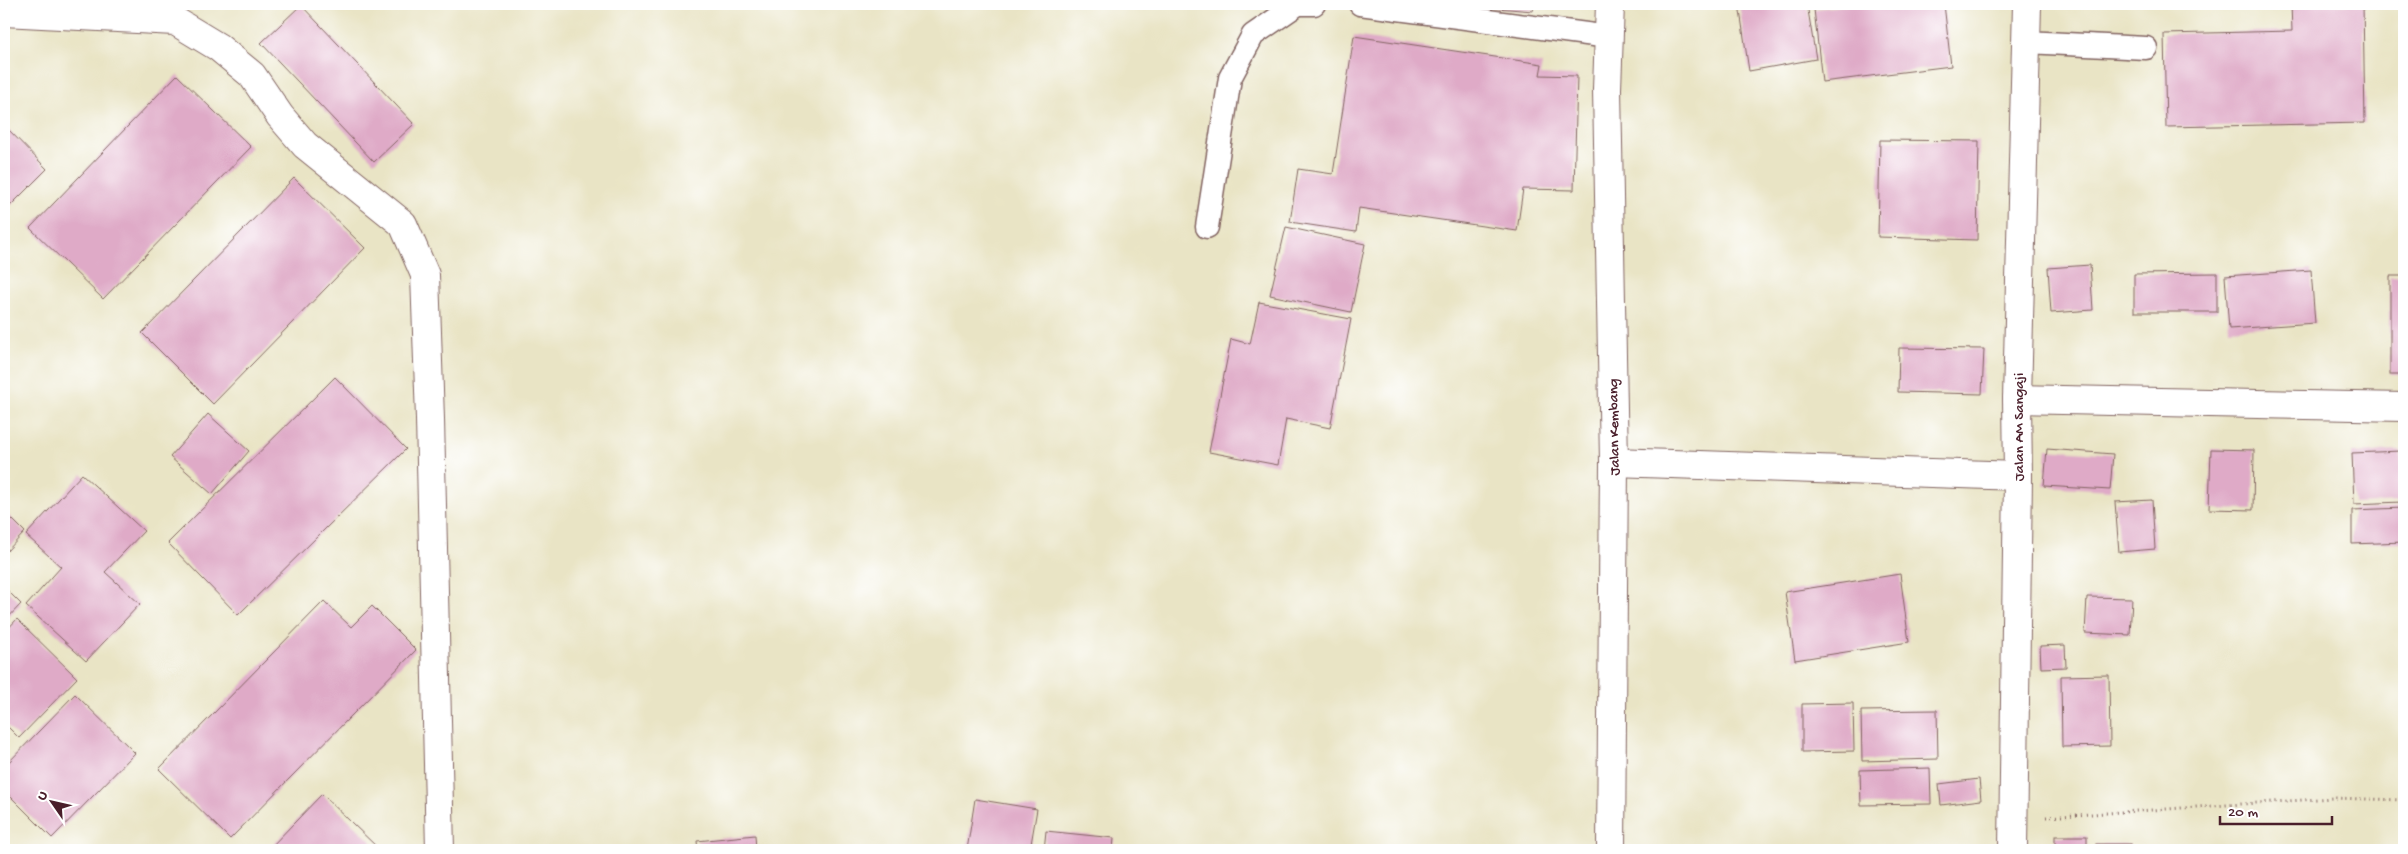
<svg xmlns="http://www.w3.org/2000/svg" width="2408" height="854" font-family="'Gochi Hand',sans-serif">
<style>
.building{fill:#dfaac7}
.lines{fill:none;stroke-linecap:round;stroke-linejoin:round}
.service-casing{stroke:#826461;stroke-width:25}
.minor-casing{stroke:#826461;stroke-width:30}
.trunk-casing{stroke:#826461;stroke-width:30}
.path{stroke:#826461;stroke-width:3;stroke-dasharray:1 4;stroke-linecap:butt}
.service{stroke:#fff;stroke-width:22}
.minor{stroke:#fff;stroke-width:28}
.trunk{stroke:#fff;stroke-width:28}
.labels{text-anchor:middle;stroke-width:4;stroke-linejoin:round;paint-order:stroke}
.street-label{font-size:15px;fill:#4a1f2b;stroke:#fff}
</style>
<rect width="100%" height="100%" fill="#fff"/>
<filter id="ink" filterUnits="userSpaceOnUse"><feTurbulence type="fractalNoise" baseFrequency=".02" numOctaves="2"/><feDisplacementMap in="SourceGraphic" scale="10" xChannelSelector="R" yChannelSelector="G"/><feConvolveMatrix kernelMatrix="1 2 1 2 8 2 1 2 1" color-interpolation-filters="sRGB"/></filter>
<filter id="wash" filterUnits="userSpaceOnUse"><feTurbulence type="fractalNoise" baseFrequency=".0096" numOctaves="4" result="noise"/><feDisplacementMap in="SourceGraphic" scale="20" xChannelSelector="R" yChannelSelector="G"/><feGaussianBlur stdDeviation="1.12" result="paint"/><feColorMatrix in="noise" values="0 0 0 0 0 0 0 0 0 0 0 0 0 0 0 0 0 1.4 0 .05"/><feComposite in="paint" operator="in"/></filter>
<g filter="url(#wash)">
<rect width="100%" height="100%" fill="#e9e4c5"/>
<g id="blocks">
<!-- building -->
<g class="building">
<path d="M1449,4h85l-1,7z"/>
<path d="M1739,4h68l9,55 -67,12z"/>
<path d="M1856,4h88l7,62 -129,16 -8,-73z"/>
<path d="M2291,4h72l2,119 -199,4 -2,-93 128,-3z"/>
<path d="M301,5l113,119 -40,38 -113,-119z"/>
<path d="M1354,36l188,28 -2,11 37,1 -3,114 -51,-1 -6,42 -158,-23 -3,24 -66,-10 8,-53 35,5z"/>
<path d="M177,75l74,72 -148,152 -73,-71z"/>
<path d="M4,125l43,44 -43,43z"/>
<path d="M1880,140l99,1 -2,99 -99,-3z"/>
<path d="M294,178l71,70 -152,156 -71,-71z"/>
<path d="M1286,227l79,17 -14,68 -81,-17z"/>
<path d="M2090,265l3,45 -42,3 -3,-45z"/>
<path d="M2311,270l4,53 -86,6 -4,-53z"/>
<path d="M2217,273v39h-83v-38z"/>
<rect x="2390" y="276" width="14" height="99"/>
<path d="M1259,302l92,17 -21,109 -44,-9 -8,46 -69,-13 22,-113 19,5z"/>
<path d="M1899,348l85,1 -2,45 -84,-2z"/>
<path d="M335,377l71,72 -168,166 -70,-72z"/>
<path d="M208,414l41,37 -37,43 -42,-37z"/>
<path d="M2047,449l66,5 -3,36 -66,-4z"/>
<path d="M2211,449l43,1 -1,60 -44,-1z"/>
<path d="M2401,451l1,51 -48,2 -2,-51z"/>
<path d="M82,474l62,57 -39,41 35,32 -54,57 -60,-55 35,-39 -35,-32z"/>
<path d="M2152,500l3,49 -36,3 -4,-50z"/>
<path d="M2404,508v34l-52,2v-34z"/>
<path d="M4,511l21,21 -21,22z"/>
<path d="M1900,574l9,68 -114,18 -10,-68z"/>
<path d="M4,587l17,17 -17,18z"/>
<path d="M2087,597l45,1 -2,37 -45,-2z"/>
<path d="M324,601l27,26 21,-21 44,44 -186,189 -71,-70z"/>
<path d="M17,619l60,59 -58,60 -15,-15v-90z"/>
<path d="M2065,645l1,22 -25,1 -1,-22z"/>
<path d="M2109,675l1,71 -48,1 -1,-71z"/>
<path d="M75,694l60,59 -83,85 -48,-48v-23z"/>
<path d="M1853,703l1,48 -52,1v-48z"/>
<path d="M1937,710l1,49 -76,2 -1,-50z"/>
<path d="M1930,768l1,36 -70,1 -1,-35z"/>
<path d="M1979,779l2,21 -40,5 -2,-21z"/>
<path d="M322,794l58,56h-112z"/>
<path d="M975,799l62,10 -7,41h-63z"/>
<path d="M1046,831l68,7 -1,12h-69z"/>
<path d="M755,835l1,15h-58l-1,-9z"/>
<rect x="2055" y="836" width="32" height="14"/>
<rect x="2096" y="844" width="34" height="6"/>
<rect x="2135" y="847" width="27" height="3"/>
</g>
</g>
</g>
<g filter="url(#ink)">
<use href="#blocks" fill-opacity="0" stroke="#826461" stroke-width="1"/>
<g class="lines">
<defs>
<g id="service">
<path d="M1360,4l249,33"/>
<path d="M2025,42l121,6"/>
<path d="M1207,227l23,-149 23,-43 45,-31h16"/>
</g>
<g id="minor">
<path d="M1610,4l-3,85 7,373 -3,388"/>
<path d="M4,12l171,9 43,26 34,28 28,41 25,29 98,79 22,51 5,144 10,431"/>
<path d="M2017,399l387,8"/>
<path d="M1614,462l404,14"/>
</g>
<path id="trunk" d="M2013,850l5,-374 -1,-77 10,-395"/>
</defs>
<!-- service casing -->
<use href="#service" class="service-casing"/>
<!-- minor casing -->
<use href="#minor" class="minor-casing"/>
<!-- trunk casing -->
<use href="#trunk" class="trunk-casing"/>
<!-- path -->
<path class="path" d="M2046,817l287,-19 71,2"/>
<!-- service -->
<use href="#service" class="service"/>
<!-- minor -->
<use href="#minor" class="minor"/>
<!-- trunk -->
<use href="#trunk" class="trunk"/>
</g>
</g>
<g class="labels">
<!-- street labels -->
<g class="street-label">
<text transform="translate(1613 427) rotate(-91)" y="5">Jalan Kembang</text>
<text transform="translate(2018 427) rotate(-90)" y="5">Jalan AM Sangaji</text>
</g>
</g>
<!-- margin -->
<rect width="2408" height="854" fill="none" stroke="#fff" stroke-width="20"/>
<!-- north arrow -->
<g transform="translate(52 802) rotate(304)" stroke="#ffffff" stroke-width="4" paint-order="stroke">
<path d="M0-4L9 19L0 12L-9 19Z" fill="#4a1f2b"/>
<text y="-8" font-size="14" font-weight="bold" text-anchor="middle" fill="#4a1f2b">U</text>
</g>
<!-- scale -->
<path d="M2220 816v8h112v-8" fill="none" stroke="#4a1f2b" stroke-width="2.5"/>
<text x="2228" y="816" font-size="15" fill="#4a1f2b" stroke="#ffffff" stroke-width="4" paint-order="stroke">20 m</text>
</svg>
